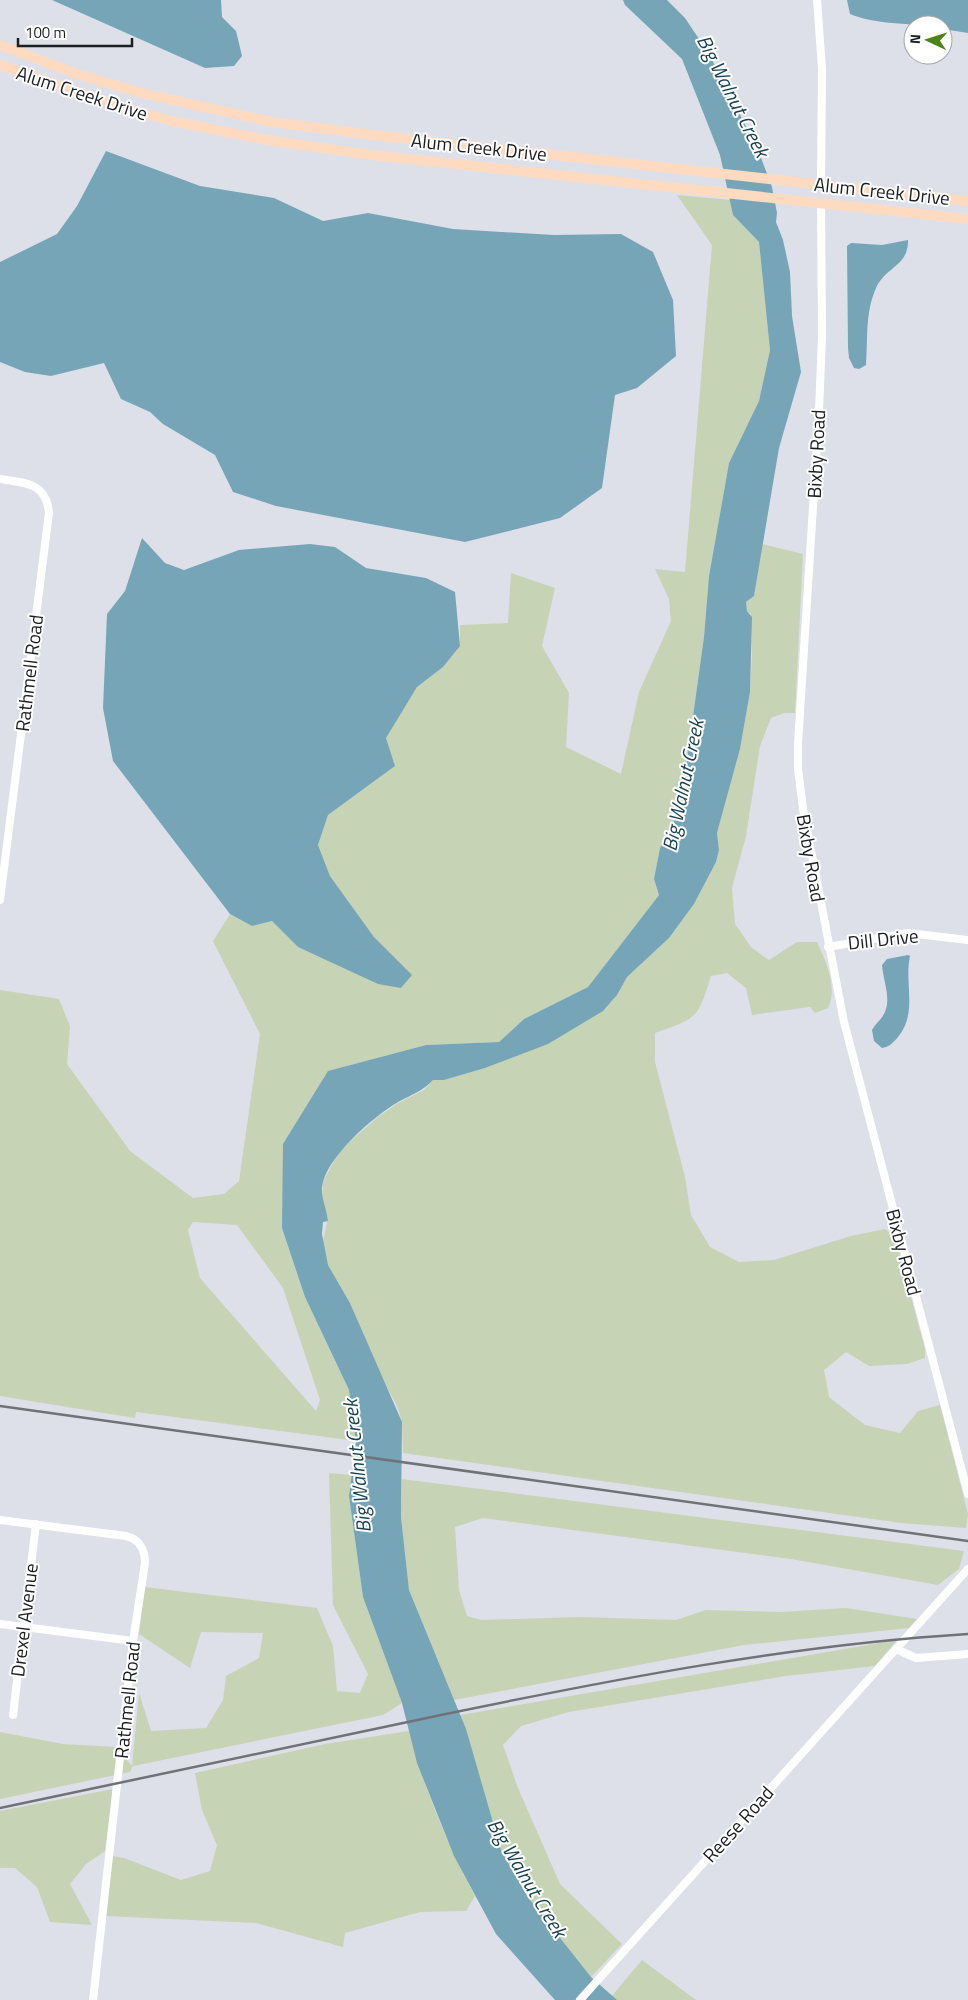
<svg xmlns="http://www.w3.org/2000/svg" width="968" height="2000" font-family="'Titillium Web',sans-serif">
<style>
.green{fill:#c6d3b5;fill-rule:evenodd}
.water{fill:#76a5b8}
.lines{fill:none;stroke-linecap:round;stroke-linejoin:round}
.minor{stroke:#fff;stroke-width:8}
.major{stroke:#fedac1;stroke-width:10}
.rail{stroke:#707278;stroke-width:2.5}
.labels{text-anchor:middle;stroke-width:4;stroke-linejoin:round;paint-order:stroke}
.street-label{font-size:19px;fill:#1d1e21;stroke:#fff}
.water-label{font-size:20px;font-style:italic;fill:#194251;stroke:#fff}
</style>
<rect width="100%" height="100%" fill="#dde0e9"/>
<!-- green -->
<g class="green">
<path d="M677,195l53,5 3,15 26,27 11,108 -11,51 -30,62 -20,113 -5,61 -24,173 -20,38 -6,31 5,16 -71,92 -64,32 -25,23 -73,3 -97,26 -47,157 23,69 44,93 7,51 -220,-29 -1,6 -135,-22v-406l59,9 11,27 -3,38 63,87 63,47 31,-4 15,-13 21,-147 -47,-93 17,-27 22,12 20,-5 26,26 103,41 10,-13 -37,-38 -44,-61 -12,-31 10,-30 67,-49 -10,-28 32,-51 26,-20 17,-21v-21l48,-2 3,-50 44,15 -13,58 27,47 -3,54 55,27 18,-82 32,-71 -2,-22 -14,-30 30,3 27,-327zM193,1222l44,3 46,63 37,112 -4,11 -116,-133 -12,-48z"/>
<path d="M762,544l41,10 -8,159h-11l-13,5 -11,28 -14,90 -14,52 3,36 16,23 18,13 28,-18h20c9,19 21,46 11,66l-13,5 -5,-6 -58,8 -6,-27 -19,-15 -16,3c-13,43 -14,42 -56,57v29l30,115 6,38 19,32 29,15 35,-2 77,-24 34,-7 10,9 30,111v9l-18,6 -38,2 -23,-14 -22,18 5,27 36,28 35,8 18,-22 22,-6 28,109 -2,14 -65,-5 -498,-70 -1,-31 -4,-14 -17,-32 -31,-73 -22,-38 -4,-11 -1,-12 5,-25 -6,-17 1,-18 15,-29 17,-16 23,-20 20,-14 26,-13 9,-10h11l41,-12 44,-18 76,-41 12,-14 10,-18 42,-39 25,-34 22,-42 3,-12 -2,-17 23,-84 10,-57 2,-39 -1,-39 -4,-3 -1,-9 8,-6z"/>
<path d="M329,1473l23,2 -3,21 14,101 39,106 -19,12 -250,51 -3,6 -130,27v-67l63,12 53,3 16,19 7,-73 12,38 55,-3 17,-28 3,-24 33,-18 4,-25 -62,-1 -11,36 -51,-34 6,-47 172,21 16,38 4,45 23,2 8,-19 -35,-69z"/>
<path d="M402,1479l562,72 -5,18 -21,16 -147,-26 -308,-41 -28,9 4,63 8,26 14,4 99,-3 96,3 30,-10 74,2 66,-4 71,11 -8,9 -165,17 -290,55 -45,-110 -8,-73z"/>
<path d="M897,1640l-22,26 -89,10 -217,36 -48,14 -18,19 15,43 42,96 62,60 -31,33 -64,-81 -26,-46 -41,-135z"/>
<path d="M409,1731c15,57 38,113 66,165l-9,15 -46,1 -75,21 -2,14 -87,-24 -151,-7 7,-60 12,2 57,22 29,-9 7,-26 -15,-35 -7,-37 130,-29z"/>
<path d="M113,1789l-8,62 -19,13 -16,20 22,41 -42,-3 -13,-35 -22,-19h-15v-57z"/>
<path d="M642,1960l54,40h-79l-6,-3z"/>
</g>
<!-- water -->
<g class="water">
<path d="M52,0h169l1,17 14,14 6,25 -8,10 -29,2z"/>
<path d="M623,0h44l18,18 24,36 49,96 14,37 5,26 -1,9 7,18 7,32 2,44 9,56 -22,76 -25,148 -8,6 1,9 5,6 -2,75 -10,57 -23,84 2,17 -3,12 -22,42 -25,34 -42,39 -10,18 -14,16 -55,33 -63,24 -41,12h-11c-10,11 -22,15 -35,22 -25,15 -72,55 -76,85 -1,12 5,22 6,34l-5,1 -1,12 6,31 22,38 52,119 -1,95 8,73 57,139 35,121 26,46 64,81 26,23h-62l-59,-66 -42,-78 -37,-93 -15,-60 -39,-106 -14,-101 7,-55 -7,-51 -44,-93 -23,-69 1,-84 45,-73 98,-26 73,-3 25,-23 64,-32 71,-92 -5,-16 6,-31 20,-38 24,-173 5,-61 20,-113 30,-62 11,-51 -11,-108 -26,-27 -13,-60 -38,-96 -57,-54z"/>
<path d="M847,0h121v33l-25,-4v-4c-25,0 -71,-1 -93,-11z"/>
<path d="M106,151l94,35 74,12 49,23 45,-8 85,16 101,6 67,-1 32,18 20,48 3,56 -39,32 -22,7 -13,93 -42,30 -95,24 -189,-36 -43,-14 -18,-37 -52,-31 -13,-12 -29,-13 -17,-36 -53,13 -26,-4 -25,-10v-100l57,-28 20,-28z"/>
<path d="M908,240c1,26 -23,27 -32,48 -11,25 -8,50 -10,77l-7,4 -5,-1 -5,-10 -1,-11 -1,-101 4,-3 31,2z"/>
<path d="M142,538l23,25 19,7 55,-20 71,-6 25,3 31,21 60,10 29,14 5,54 -17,21 -26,20 -31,51 9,28 -67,49 -10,30 12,31 44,61 38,38 -11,13 -23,-4 -80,-37 -26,-26 -20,5 -22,-12 -117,-153 -10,-53 4,-94 18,-23z"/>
<path d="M908,955l2,1c-6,28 8,57 -12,81 -5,6 -9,10 -16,11l-8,-7 -2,-11c3,-6 9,-10 12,-16 8,-15 -1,-33 -2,-49l5,-6z"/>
</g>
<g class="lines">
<!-- minor -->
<g class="minor">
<path d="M817,0l5,68 -1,117"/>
<path d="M821,204l1,132 -3,76 -21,332v25l5,40 41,213 124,472"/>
<path d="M0,479c25,4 46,3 49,34l-49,387"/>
<path d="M828,947l80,-14 60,7"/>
<path d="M0,1520l126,16c13,3 19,13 19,27l-12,78 -40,359"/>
<path d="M0,1624l133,17"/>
<path d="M896,1649l20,9 52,-4"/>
<path d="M13,1715l23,-191"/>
<path d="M580,2000l388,-431"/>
</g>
<!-- major -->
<g class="major">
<path d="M0,45l80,30 65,19 127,28 101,13 595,66"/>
<path d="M0,65l124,43 48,13 95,19 104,15 597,64"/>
</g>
<!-- rail -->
<g class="rail">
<path d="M0,1406l968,135"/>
<path d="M0,1808c147,-31 294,-62 441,-93 174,-36 349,-70 527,-81"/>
</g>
</g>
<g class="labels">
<!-- street labels -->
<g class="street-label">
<text transform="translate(82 93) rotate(18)" y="7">Alum Creek Drive</text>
<text transform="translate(479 147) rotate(6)" y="7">Alum Creek Drive</text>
<text transform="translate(882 191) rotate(6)" y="7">Alum Creek Drive</text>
<text transform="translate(816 454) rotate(-87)" y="7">Bixby Road</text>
<text transform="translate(29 673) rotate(-83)" y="7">Rathmell Road</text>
<text transform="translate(811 858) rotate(80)" y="7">Bixby Road</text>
<text transform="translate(883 939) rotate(-6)" y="7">Dill Drive</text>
<text transform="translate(904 1252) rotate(75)" y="7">Bixby Road</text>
<text transform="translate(24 1620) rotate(-83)" y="7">Drexel Avenue</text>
<text transform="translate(127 1700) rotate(-84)" y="7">Rathmell Road</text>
<text transform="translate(738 1824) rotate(-48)" y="7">Reese Road</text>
</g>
<!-- water labels -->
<g class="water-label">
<text transform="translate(733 96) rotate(63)" y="7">Big Walnut Creek</text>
<text transform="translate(683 785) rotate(-78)" y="7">Big Walnut Creek</text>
<text transform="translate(357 1466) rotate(-96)" y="7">Big Walnut Creek</text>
<text transform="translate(527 1878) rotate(59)" y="7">Big Walnut Creek</text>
</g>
</g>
<!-- north arrow -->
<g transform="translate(928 40) rotate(274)"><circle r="24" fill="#ffffff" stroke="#a5a5a6"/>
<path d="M0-4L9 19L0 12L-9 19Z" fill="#4c8218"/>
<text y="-8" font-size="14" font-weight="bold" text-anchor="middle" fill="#1d1e21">N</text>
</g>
<!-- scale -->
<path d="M18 38v8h114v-8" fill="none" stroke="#1d1e21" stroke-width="2.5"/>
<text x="25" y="38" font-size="15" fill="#1d1e21" stroke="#ffffff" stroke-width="4" paint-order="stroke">100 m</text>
</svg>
